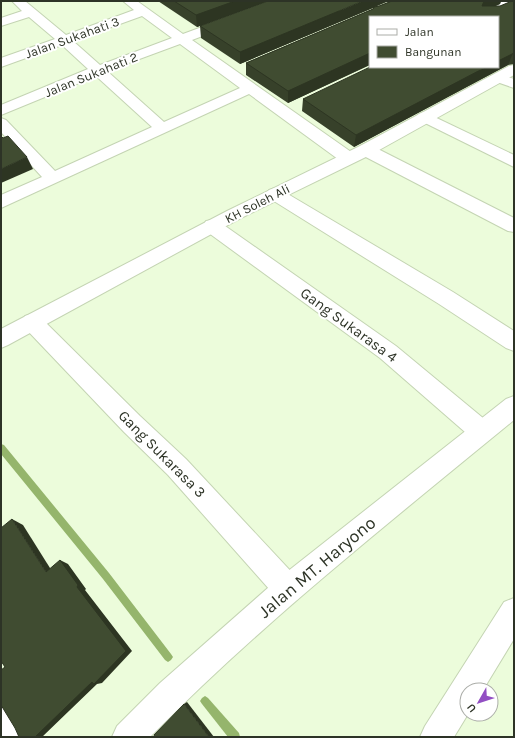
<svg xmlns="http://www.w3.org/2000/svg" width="515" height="738" font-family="Karla,sans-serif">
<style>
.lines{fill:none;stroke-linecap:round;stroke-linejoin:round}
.stream{fill:#95b56c;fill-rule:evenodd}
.street-casing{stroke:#c4d4b3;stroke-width:2}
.secondary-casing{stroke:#c4d4b3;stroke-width:2}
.street{fill:#fff;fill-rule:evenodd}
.secondary{fill:#fff;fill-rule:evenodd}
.wall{fill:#37412a}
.shaded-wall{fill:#2d3522}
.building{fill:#404c31;stroke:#2d3522}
.labels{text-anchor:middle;stroke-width:4;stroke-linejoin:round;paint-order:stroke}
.far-street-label{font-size:13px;fill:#2d3326;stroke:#fff}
.street-label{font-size:15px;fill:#2d3326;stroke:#fff}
.near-street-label{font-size:18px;fill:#2d3326;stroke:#fff}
</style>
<rect width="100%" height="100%" fill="#ecfcdb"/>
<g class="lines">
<!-- stream -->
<g class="stream">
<path d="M1,444l3,1 105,128 62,81 2,3 -2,3 -3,2 -3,-2 -62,-81 -102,-125z"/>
<path d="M205,696l3,2 31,35 1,4h-12l-26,-33 -2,-3 2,-3z"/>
</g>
<defs>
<g id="street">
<path d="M12,1h13l41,34 68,-25 -11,-9h14l46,33 89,-33h17l-2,3 -95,36 162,114 2,4 -2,4 -6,1 -6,-1 -93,-68 -248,114v-13l41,-18 -41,-45v-14l5,2 49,51 97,-44 -56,-51 -95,39v-10l87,-36 -26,-24 -61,22v-9l54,-19 -26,-22 -28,9v-8l21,-7zM142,16l30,22 -72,27 -27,-24zM180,44l60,44 -76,34 -57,-51z"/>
<path d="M491,1h16l7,3v9l-21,-9z"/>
<path d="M499,74l15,5v9l-20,-7 -2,-3 2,-3z"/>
<path d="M424,112l90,43v12l-95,-47 -3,-3 3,-3z"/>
<path d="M366,145l6,1 142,72v14l-6,-1 -148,-77 -2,-4 2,-4z"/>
<path d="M275,188l6,2 172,102 61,39v20l-8,-3 -67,-44 -170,-106 -3,-4 3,-4z"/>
<path d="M212,220l6,1 178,125 93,77 4,8 -4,8 -8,3 -8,-3 -93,-81 -174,-127 -3,-5 3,-5z"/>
<path d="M32,314l7,2 101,100 46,43 112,120 4,10 -4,10 -10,4 -10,-4 -110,-124 -44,-43 -99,-104 -3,-6 3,-6z"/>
<path d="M514,598v41l-31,51h-16l1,24 -14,23h-34l5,-11 79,-124z"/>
<path d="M1,698l11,5 14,23 5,11h-30z"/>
</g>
<g id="secondary">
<path d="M514,65v10l-142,79 -133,65 -231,126 -7,3v-19l226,-118 133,-65 149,-80z"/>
<path d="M514,396v24c-124,102 -251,202 -364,317h-38l5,-11 43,-43 118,-104 228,-180z"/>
</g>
</defs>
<!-- street casing -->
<use href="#street" class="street-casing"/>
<!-- secondary casing -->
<use href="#secondary" class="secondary-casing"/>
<!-- street -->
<use href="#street" class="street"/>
<!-- secondary -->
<use href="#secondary" class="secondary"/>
</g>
<!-- wall -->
<g class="wall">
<path d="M158,1h110l-71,26z"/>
<path d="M392,1h109l-1,3 -6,2h6l14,-5v63l-6,1 -154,82 -52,-36 1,-12 195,-32 -128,-50v48l-82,38 -42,-28v-12l127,-54v-1l-133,56 -39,-26 -1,-12 179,-20z"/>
</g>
<!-- shaded-wall -->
<g class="shaded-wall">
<path d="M235,1h33l-71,26 -1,-12z"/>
<path d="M363,1h26l-149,63v-12z"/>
<path d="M484,1h17l-1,3 -20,9 -2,4z"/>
<path d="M370,53l-1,12 -81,38v-12z"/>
<path d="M513,53l-5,12 -154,82 2,-12 130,-68h12v-6z"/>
<path d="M27,157l6,12 -32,14v-14z"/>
<path d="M12,519l11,6 32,51 -9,-4z"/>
<path d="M60,560l8,4 18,25 -1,1 47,61 -30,32 -5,1 -55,53h-7z"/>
<path d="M187,702l27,35h-5l-25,-33z"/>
</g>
<!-- building -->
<g class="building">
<path d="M174,1h61l-39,14z"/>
<path d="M268,1h95l-123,51 -40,-26z"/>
<path d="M392,1h92l-2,5h18l12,-5h2v52l-16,8v-44h-128v36l-82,38 -42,-28 127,-54 1,-2 5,-1z"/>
<path d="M370,67h116l-130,68 -53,-36z"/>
<path d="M1,136l2,2 5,-2 19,21 -26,12z"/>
<path d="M12,519l34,53 14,-12 18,25 -1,2 49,64 -32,33 -2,-2 -57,55h-16l-4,-9 -14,-23v-35l4,-3 -4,-6v-133z"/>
<path d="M184,704l25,33h-54l-1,-2z"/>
</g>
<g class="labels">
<!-- far-street labels -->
<g class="far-street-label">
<text transform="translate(72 37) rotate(-20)" y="5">Jalan Sukahati 3</text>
<text transform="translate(91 74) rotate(-22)" y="5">Jalan Sukahati 2</text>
<text transform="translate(257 203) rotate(-27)" y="5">KH Soleh Ali</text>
</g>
<!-- street labels -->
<g class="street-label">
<text transform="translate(349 325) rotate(36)" y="5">Gang Sukarasa 4</text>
<text transform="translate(162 454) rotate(45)" y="5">Gang Sukarasa 3</text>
</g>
<!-- near-street labels -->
<g class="near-street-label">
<text transform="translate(317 567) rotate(-40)" y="6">Jalan MT. Haryono</text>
</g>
</g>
<!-- border -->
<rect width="515" height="738" fill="none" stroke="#2d3326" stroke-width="4"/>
<!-- legend -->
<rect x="369" y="16" width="130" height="52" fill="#ffffff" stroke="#abada8"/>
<rect x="377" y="29" width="20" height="6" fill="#ffffff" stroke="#abada8"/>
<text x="405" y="36" font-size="12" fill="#2d3326">Jalan</text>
<rect x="377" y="46" width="20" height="12" fill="#404c31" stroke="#abada8"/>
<text x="405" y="56" font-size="12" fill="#2d3326">Bangunan</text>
<!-- north arrow -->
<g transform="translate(479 702) rotate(231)"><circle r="19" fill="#ffffff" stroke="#abada8"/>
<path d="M0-3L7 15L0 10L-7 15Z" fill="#924fc3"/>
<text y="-6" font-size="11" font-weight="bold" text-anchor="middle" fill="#2d3326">U</text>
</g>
</svg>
